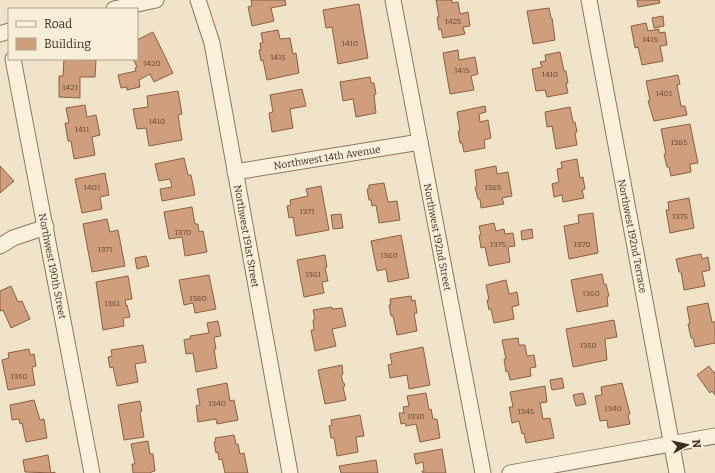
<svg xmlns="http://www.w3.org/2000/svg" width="715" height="473" font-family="Bitter,serif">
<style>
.building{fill:#cf9f7d;stroke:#8d5f41}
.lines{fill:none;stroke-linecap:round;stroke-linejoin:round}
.street-casing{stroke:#8d765c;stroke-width:17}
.street{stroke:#faf1dc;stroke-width:15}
.labels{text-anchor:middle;stroke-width:3;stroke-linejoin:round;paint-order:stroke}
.number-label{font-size:8px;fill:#624a37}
.street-label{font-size:10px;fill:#3d2e20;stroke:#f7eed8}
</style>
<rect width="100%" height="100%" fill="#f0e4c8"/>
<!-- building -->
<g class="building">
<path d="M251,0h34l1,5 -15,3 3,13 -22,5 -4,-19 4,-1z"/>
<path d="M436,0h16v3l6,-1 2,12 8,-2 2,14 -7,1 2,7 -22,4 -2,-9 -2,1 -2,-13h2z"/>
<path d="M637,0h22l1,3 -22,4z"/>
<path d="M359,4l9,54 -30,6 -6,-37 -6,1 -3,-18z"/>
<path d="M549,8l2,10h1l3,22 -22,4 -6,-33z"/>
<path d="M663,16l1,10 -10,2 -2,-10z"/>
<path d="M646,23l2,8 11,-2v4l6,-1 2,13 -7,1 3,15 -21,4 -4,-18 -3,1 -4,-22z"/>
<path d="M278,30l2,9 10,-1 3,16 3,-1 3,20 -32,7 -4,-20 -2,1 -2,-11h2l-1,-7h3l-2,-10z"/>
<path d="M153,32l20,41 -19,9 -4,-8 -11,6 1,7 -13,3v-3l-6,1 -3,-13 18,-4 -1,-3 2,-1 -4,-8h4v-19z"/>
<path d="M458,50l1,10 16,-3 3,17 -7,2 3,14 -24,4 -7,-41z"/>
<path d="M560,52l4,19h2l2,12h-2l2,10 -21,4 -2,-7 -9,1 -4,-22 10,-2 -2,-5 6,-1 -1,-6z"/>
<path d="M64,59l32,1 -1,17h-15v21l-21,-1v-21h4z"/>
<path d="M678,75l2,9 -3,1 4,21h4l2,9 -33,6 -6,-20 2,-1 -4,-19z"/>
<path d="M370,77l1,6h3l2,11 -2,1 2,18 -20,4 -3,-18 -10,2 -3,-19z"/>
<path d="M302,89l4,17 -16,3 3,19 -21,4 -3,-19 4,-1 -3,-17z"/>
<path d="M178,91l4,23 -4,1 4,25 -33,6 -3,-18 -9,1 -4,-20 15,-2 -1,-11z"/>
<path d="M85,105l2,12 9,-2 4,20 -8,2 3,18 -21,4 -3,-18h-3l-3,-18h4l-3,-15z"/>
<path d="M485,106l1,6 -7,2 1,8 8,-2 3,18 -7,2 1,8 -21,4 -2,-9h-2l-2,-12h2l-3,-19z"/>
<path d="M570,107l3,15h2l2,10 -2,1 2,12 -21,4 -4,-23 -5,1 -2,-15z"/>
<path d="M690,124l8,39 -8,1 1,8 -20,4 -2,-9h-2l-3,-13h2l-5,-25z"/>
<path d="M184,158l4,17h3l4,20 -33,6 -2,-12 12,-2 -2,-8 -11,2 -4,-17z"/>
<path d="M577,159l3,19 3,-1 2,12 -3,1 2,8 -21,4 -1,-7 -8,2 -2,-13 7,-2 -2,-13 5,-1 -1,-6z"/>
<path d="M0,166l14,15 -14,12z"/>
<path d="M496,166l1,8 11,-2 4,24 -10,2 2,6 -23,4 -1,-9h-2l-3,-12h2l-2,-17z"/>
<path d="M105,173l4,22 -9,2 2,12 -20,4 -7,-34z"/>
<path d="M384,183l4,19 9,-1 3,19 -21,3 -3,-18 -4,1 -1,-6h-2l-2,-11h2v-4z"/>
<path d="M321,186l8,44 -33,6 -3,-19 -4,1 -2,-12 4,-1 -1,-5 18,-4 -2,-7z"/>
<path d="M689,198l5,30 -24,5 -4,-23h3l-1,-8z"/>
<path d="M192,207l3,17h3l1,8 4,-1 4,21 -22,4 -3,-19 -13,2 -5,-27z"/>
<path d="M593,213l5,40 -29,6 -5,-33 15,-3 -1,-8z"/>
<path d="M341,214l2,14 -10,1 -2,-14z"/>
<path d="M107,219l3,13 8,-2 7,36 -33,6 -9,-48z"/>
<path d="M494,223l2,8 8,-2 1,5 8,-1 2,13 -7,1 2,15 -21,4 -4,-19 -4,1 -2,-13h2l-2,-9z"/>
<path d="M532,229l1,9 -11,2 -1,-9z"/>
<path d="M401,235l8,43 -21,4 -2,-13 -9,2 -6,-30z"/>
<path d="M701,254l1,5 6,-2 2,13 -8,2 3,14 -21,4 -3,-18h-2l-3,-13z"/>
<path d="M325,255l2,12h-2l3,14 -6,1 2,11 -20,4 -7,-37z"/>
<path d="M146,256l3,10 -12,3 -2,-11z"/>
<path d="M602,274l2,10h2l3,12 -2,1 1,9 -31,6 -6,-32z"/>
<path d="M209,275l7,34 -21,4 -2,-10 -9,2 -5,-25z"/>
<path d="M128,276l4,23 -7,1 1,6 1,-1 3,12 -7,1 1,8 -21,4 -7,-48z"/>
<path d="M506,280l3,14 8,-2 2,13 -7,2 2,12 -20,4 -3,-14 -2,1 -2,-10h2l-3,-15z"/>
<path d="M11,286l7,16 4,-1 8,18 -19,9 -8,-18 -3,1v-20z"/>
<path d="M411,296l1,5 3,-1 2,13h-3l3,18 -20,4 -4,-19h-2l-2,-11h2l-1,-6z"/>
<path d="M708,303l4,19h3v21l-20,4 -2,-9h-2l-3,-14h2l-3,-17z"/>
<path d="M332,307v2l10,-1 4,18 -14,3 4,17 -21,5 -4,-21h3l-1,-10 2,-1 -2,-9z"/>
<path d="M614,320l3,17 -12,2 2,21 -34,7 -7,-38z"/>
<path d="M218,321l3,15 -7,1 2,12h-2l3,19 -21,4 -3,-19 -7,1 -2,-14 7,-2 -1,-2 19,-3 -2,-10z"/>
<path d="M518,338l1,7h6l2,11 7,-1 2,12 -6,1 1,8 -21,4 -2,-9 -2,1 -2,-13h2l-4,-19z"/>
<path d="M143,345l3,17 -11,2 3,18 -21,4 -4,-19 -3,1 -2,-11 4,-1 -1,-6z"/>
<path d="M423,347l7,38 -21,4 -2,-14 -17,3 -2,-13 4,-1 -2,-10z"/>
<path d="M29,349l1,6 4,-1 2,12 -4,1 3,18 -27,5 -6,-30 7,-2 -1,-5z"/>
<path d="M342,365l1,9 -2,1 2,8h1l1,3 -2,1 3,13 -21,4 -7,-34z"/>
<path d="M709,366l5,7 1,-1v23l-3,-4 -2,2 -13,-18z"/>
<path d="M562,378l2,10 -12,2 -2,-10z"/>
<path d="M227,383l3,18 4,-1 4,20 -21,4 -1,-5 -18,3 -2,-16 4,-1 -3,-16z"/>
<path d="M622,383l8,31 -2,1 2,9 -22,4 -1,-8 -7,1 -5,-25 7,-1 -1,-8z"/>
<path d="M545,386l2,16 -7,1 3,16 7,-1 4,20 -28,5 -2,-10 -2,1 -3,-13 -7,2 -3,-16h4l-3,-15z"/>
<path d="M426,393l3,17 2,-1 2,10h4l3,19 -20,4 -4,-18 -10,2 -1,-3 -4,1 -2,-11h5l-1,-6 6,-1 -2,-10z"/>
<path d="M583,393l3,11 -10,2 -3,-11z"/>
<path d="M34,400l6,20 4,-1 3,19 -21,4 -4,-19 -2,1 -1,-5 -7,1 -2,-15z"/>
<path d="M140,401l2,10 -2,1 4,25 -20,3 -6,-35z"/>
<path d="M360,415l4,21 -8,1 2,15 -21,4 -3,-18h-3l-2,-12 3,-1 -1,-5z"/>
<path d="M234,435l2,9h2l2,10 4,-1 4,20h-23l-3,-14 -3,1 -1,-8 -2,1 -2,-11 2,-1 -1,-3z"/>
<path d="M148,441l2,13h3l2,17 -4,1v1h-18l-1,-9h3l-4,-20z"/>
<path d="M442,449l4,24h-23l-1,-2h2l-1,-9 -7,2 -2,-10z"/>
<path d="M48,455l3,18 4,-1v1l-30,-1 -2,-12z"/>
<path d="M376,460l2,13h-37l-2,-7z"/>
</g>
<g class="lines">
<defs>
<g id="street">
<path d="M198,0l14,43 78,430"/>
<path d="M393,0l90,473"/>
<path d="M589,0l88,473"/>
<path d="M114,9l42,-9"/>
<path d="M0,34l9,-3"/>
<path d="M13,59l79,414"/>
<path d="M235,172l185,-30"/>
<path d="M0,246l13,-8 33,-11"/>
<path d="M510,473l205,-37"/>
</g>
</defs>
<!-- street casing -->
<use href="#street" class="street-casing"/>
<!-- street -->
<use href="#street" class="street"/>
</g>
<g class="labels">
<!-- number labels -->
<g class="number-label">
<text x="453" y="24">1425</text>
<text x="650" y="42">1415</text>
<text x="350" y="46">1410</text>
<text x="278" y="60">1415</text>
<text x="152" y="66">1420</text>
<text x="462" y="73">1415</text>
<text x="550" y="77">1410</text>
<text x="70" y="90">1421</text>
<text x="664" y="96">1401</text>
<text x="157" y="124">1410</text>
<text x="82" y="132">1411</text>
<text x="679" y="145">1385</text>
<text x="92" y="190">1401</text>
<text x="493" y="190">1385</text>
<text x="307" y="214">1371</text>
<text x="680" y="219">1375</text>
<text x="183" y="235">1370</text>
<text x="498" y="247">1375</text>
<text x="582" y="247">1370</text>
<text x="105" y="252">1371</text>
<text x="389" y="258">1360</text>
<text x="313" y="277">1361</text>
<text x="591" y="296">1360</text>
<text x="198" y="301">1360</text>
<text x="112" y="306">1361</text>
<text x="588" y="348">1350</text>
<text x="19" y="379">1350</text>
<text x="217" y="406">1340</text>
<text x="613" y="411">1340</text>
<text x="526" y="414">1345</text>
<text x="416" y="419">1330</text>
</g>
<!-- street labels -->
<g class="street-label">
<text transform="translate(327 157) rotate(-9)" y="4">Northwest 14th Avenue</text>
<text transform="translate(247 236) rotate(80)" y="4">Northwest 191st Street</text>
<text transform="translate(633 236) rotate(79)" y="4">Northwest 192nd Terrace</text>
<text transform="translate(438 237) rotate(79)" y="4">Northwest 192nd Street</text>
<text transform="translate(53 266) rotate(79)" y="4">Northwest 190th Street</text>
</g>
</g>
<!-- legend -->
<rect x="8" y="8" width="130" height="52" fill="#f7eed8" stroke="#ada18e"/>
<rect x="16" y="21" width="20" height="6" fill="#faf1dc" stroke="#ada18e"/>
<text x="44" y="28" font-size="12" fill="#3d2e20">Road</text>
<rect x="16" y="38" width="20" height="12" fill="#cf9f7d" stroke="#ada18e"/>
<text x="44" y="48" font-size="12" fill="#3d2e20">Building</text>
<!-- north arrow -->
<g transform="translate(687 445) rotate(82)" stroke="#f7eed8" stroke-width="3" paint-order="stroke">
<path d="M0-3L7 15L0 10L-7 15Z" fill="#3d2e20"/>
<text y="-6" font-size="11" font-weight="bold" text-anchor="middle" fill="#3d2e20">N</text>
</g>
</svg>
